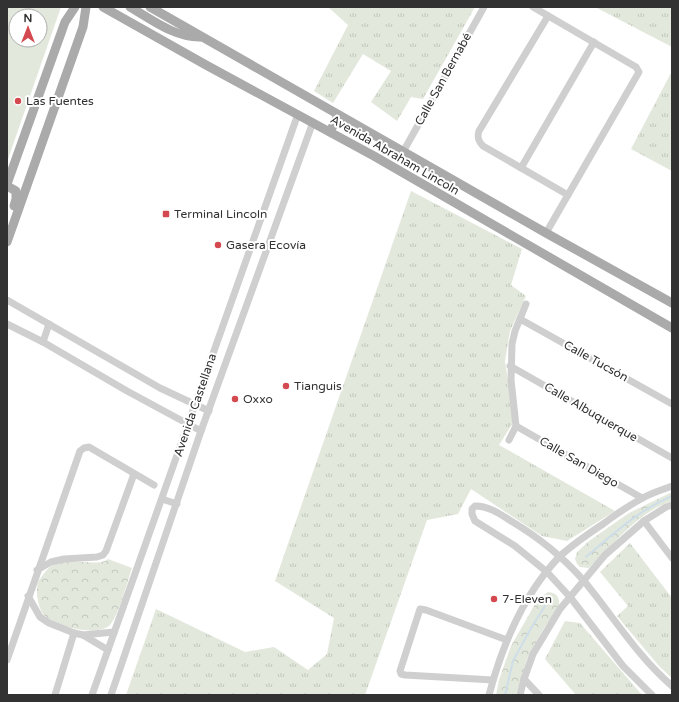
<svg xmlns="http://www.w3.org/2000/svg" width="679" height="702" font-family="'Varela Round',sans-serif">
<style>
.grass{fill:url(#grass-tufts)}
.forest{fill:url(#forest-crowns)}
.pitch{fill:#e2e8dc;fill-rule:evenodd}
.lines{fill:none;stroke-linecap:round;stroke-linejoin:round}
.stream{stroke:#cedee8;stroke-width:2}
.minor{stroke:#cfcfcf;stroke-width:7}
.major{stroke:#aaa;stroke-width:9}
.poi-dot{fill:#d44950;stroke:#fff;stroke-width:1.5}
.labels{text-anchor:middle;stroke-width:4;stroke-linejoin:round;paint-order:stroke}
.street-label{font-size:12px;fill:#323232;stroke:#fff}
.poi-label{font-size:12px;fill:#323232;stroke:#fff;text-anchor:start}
</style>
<defs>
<pattern id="grass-tufts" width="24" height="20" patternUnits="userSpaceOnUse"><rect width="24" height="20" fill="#e2e8dc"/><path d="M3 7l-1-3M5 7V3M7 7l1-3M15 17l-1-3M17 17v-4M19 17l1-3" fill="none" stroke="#c2c7bd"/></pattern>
<pattern id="forest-crowns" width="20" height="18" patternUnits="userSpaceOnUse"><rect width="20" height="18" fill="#e2e8dc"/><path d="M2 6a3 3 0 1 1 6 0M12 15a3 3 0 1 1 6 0" fill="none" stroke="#c2c7bd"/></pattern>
</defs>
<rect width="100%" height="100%" fill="#fff"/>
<!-- grass -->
<g class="grass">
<path d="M328,7h147l-52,92 -12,-2 -14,24 -26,-19 20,-31 -28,-17 -30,49 -19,-12 34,-66z"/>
<path d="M595,7h77v40z"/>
<path d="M672,71v100l-41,-22z"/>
<path d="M411,191l111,58 -11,36 15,11 -16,35 -5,30 9,60 -15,24 116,66 -48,30 -25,-5 -71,-47 -13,25 -31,6 -62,175h-239l30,-86 89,43 29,-5 34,23 19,-16 7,-36 -59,-37z"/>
<path d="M630,543l42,55v80l-13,-12 -42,-50 11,-10 -28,-34z"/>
<path d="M565,621l15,2 62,72h-66l-31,-36z"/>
</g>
<!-- forest -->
<g class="forest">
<path d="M672,492v9c-34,11 -58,43 -83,67l-9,-1 -3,-3 -2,-5 2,-7 12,-11 40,-28z"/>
<path d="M108,559l24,9c-5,14 -13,47 -22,57 -13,12 -55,2 -66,-10 -4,-4 -7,-16 -7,-22 0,-5 0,-11 3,-14 3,-4 6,-9 10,-12 15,-12 49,1 58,-8z"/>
<path d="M548,592c9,1 12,5 11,15l-15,21 -17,31 -11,36h-20l3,-15 12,-34 27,-47z"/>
</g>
<!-- pitch -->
<path class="pitch" d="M7,7h54l-54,155zM16,16h24v24h-24z"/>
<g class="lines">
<!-- stream -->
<g class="stream">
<path d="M586,557c27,-23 53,-47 86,-61"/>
<path d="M505,695l8,-34 18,-33 14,-22"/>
</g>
<!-- minor -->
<g class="minor">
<path d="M533,7l103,60 3,5 -93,161"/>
<path d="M548,16l-69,115c-2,6 -1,10 4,15l85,49"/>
<path d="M403,152l81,-145"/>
<path d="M521,168l73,-126"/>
<path d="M7,300l153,88 49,23"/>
<path d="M520,319l152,85"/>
<path d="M7,324l36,18 84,49 74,40"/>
<path d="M43,342l6,-18"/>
<path d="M510,366l162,92"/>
<path d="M516,426l126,72"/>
<path d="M509,440l7,-14 -5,-46 1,-36 3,-13 11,-27"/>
<path d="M162,499l15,5"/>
<path d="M644,521l28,37"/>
<path d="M37,570l14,-8 13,-3 33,-2 6,-2 3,-4 28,-77"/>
<path d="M28,596l12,21 9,6 25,10 9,2 25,15"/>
<path d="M83,635l31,-3"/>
<path d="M7,660l73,-209 4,-3 5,-1 65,38"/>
<path d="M524,679l15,16"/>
<path d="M493,680l-88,-5 -4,-1 -1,-3 20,-62 6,1 81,30"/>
<path d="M55,695l19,-62"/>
<path d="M92,695l206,-581"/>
<path d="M111,695l90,-264 112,-309"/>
<path d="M489,695c13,-49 34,-100 70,-138 13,-12 29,-23 44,-33 12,-9 25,-18 38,-25 10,-6 21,-9 31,-13"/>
<path d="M520,695l4,-16 9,-25 27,-45 45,-54 39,-34 22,-14 6,-2"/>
<path d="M652,695l-29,-29 -53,-69 -23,-25 -32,-26 -40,-25 -3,-7v-5l3,-3c14,0 25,8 36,15 27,16 52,36 73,60 29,35 53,75 88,105"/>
</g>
<!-- major -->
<g class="major">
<path d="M103,7l103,58 168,91 298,172"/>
<path d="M130,7c21,12 45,31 71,30"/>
<path d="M150,7l396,226 126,70"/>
<path d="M330,132l8,-17"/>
<path d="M7,184l58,-162 10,-15"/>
<path d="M7,186l9,5v8l-2,7"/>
<path d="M7,242l76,-215 3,-20"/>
</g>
</g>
<!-- markers -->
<g class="poi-dot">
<circle cx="18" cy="101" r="4"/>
<rect x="162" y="210" width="8" height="8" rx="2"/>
<circle cx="218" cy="245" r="4"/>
<circle cx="286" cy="386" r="4"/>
<circle cx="235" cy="399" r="4"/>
<circle cx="494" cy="599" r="4"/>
</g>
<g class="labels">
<!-- street labels -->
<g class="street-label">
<text transform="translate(443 79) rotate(-61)" y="4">Calle San Bernabé</text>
<text transform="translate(395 155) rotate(30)" y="4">Avenida Abraham Lincoln</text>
<text transform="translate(596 361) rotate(29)" y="4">Calle Tucsón</text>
<text transform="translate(195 405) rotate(-71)" y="4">Avenida Castellana</text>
<text transform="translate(591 412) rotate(30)" y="4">Calle Albuquerque</text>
<text transform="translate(579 462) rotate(30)" y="4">Calle San Diego</text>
</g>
<!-- poi labels -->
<g class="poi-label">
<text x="26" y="105">Las Fuentes</text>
<text x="174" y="218">Terminal Lincoln</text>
<text x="226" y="249">Gasera Ecovía</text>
<text x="294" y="390">Tianguis</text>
<text x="243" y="403">Oxxo</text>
<text x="502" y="603">7-Eleven</text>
</g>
</g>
<!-- border -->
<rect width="679" height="702" fill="none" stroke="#323232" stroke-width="16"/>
<!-- north arrow -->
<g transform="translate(28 28)"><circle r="19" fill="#ffffff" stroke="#adadad"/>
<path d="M0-3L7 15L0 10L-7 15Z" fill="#d44950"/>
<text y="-6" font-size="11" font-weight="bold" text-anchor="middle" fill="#323232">N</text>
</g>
</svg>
